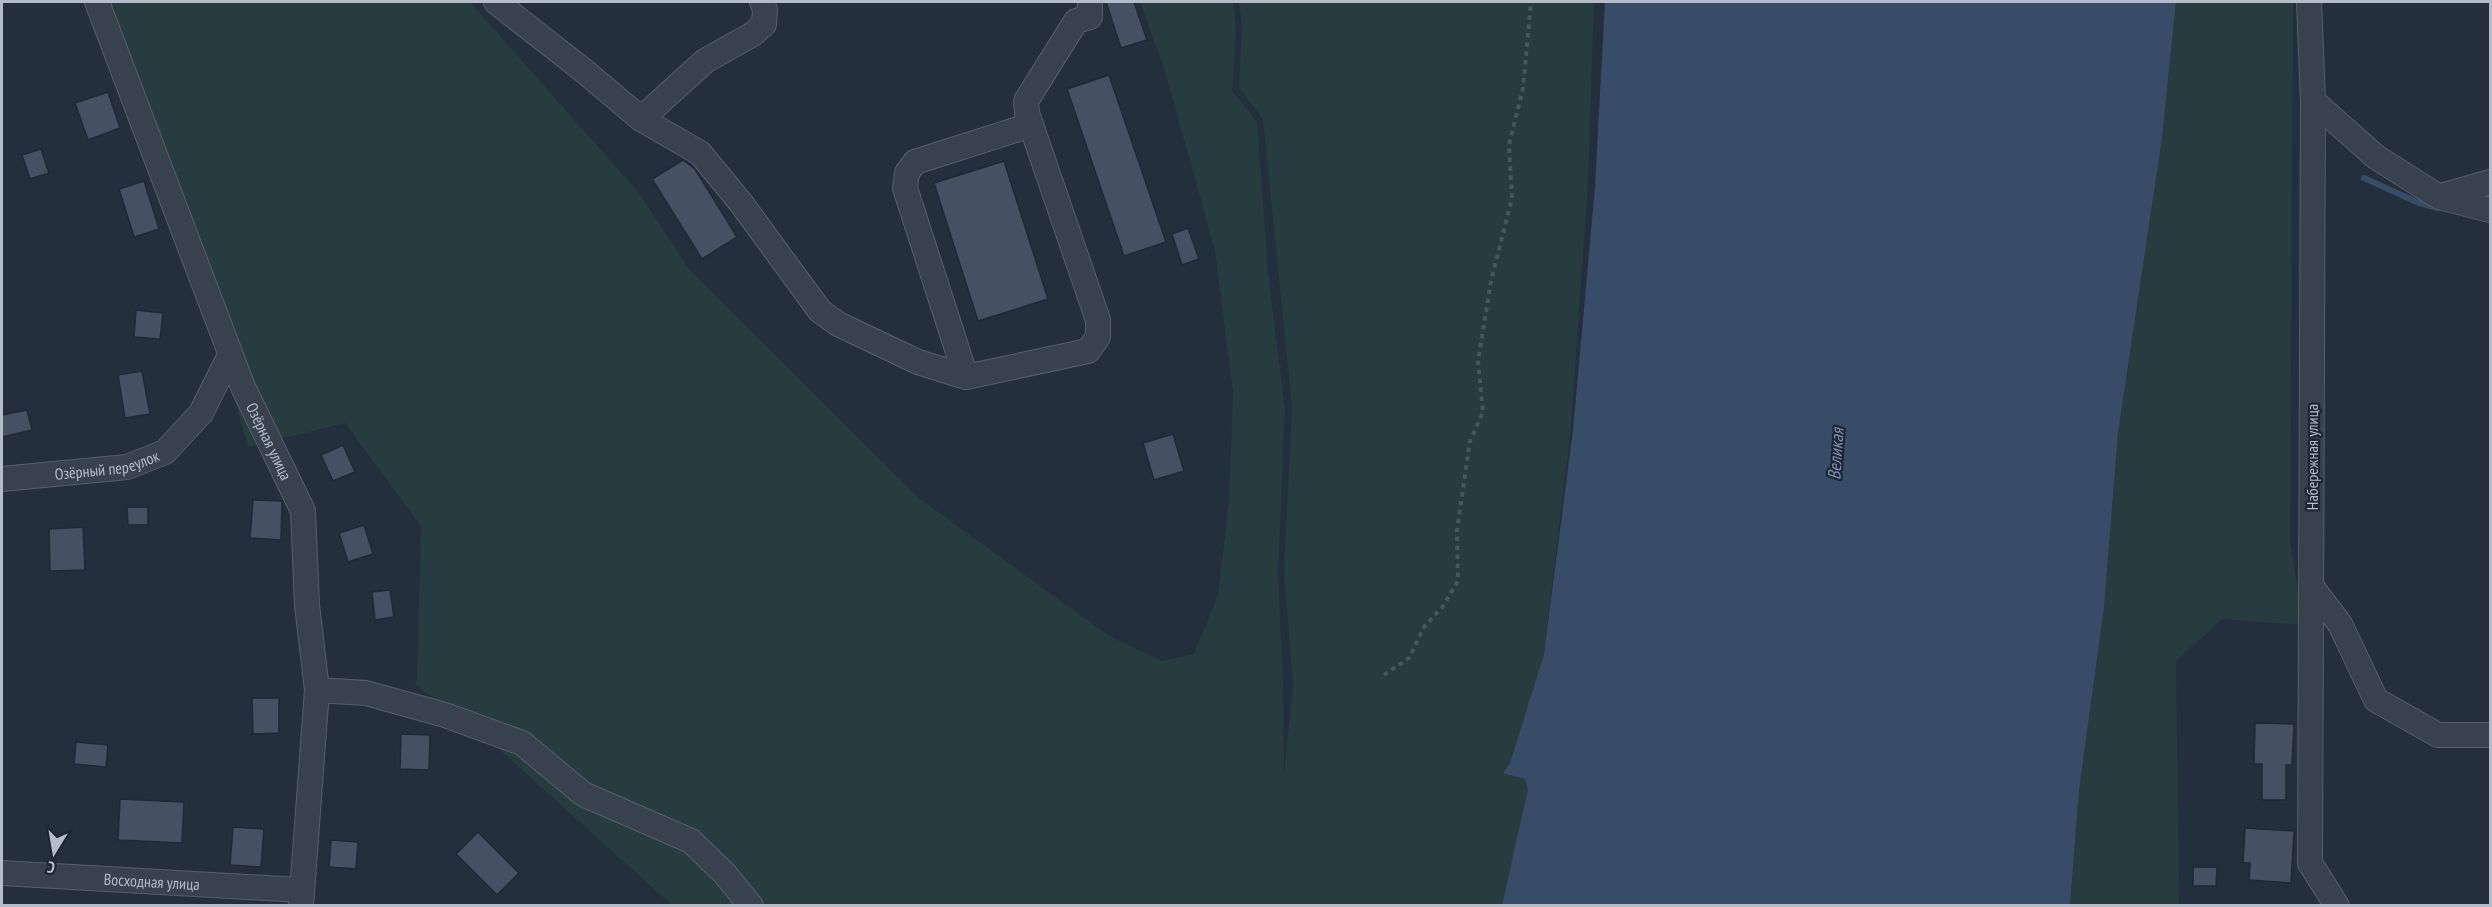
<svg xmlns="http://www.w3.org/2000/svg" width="2492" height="907" font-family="'PT Sans Narrow',sans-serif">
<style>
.green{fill:#263c3f}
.water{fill:#394c67}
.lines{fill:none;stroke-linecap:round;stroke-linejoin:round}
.stream{stroke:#394c67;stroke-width:6}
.building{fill:#455162;stroke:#1f2835;stroke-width:1.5}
.minor-casing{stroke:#565f6c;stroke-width:26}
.path{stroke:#44595c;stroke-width:4;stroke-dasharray:4.5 4.5;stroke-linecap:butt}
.minor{stroke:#38414e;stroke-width:24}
.labels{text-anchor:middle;stroke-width:4.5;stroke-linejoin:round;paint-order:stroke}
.street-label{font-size:16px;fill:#b4bcc9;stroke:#1d2633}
.water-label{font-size:18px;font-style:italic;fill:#7c92b1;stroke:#1d2633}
</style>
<rect width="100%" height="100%" fill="#242f3e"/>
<!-- green -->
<g class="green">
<path d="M86,2h384l169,191 50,76 231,230 189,137 53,25 32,-7 24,-59 11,-92 4,-111 -18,-142 -51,-182 -24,-66h93l3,24 -4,65 25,30 11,150 17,139 -7,162 5,112 1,90 9,-89 -9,-115 8,-163 -29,-288 -24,-31 3,-61 -3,-25h355l-6,181 -17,244 -27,227 -34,109 -7,9 22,7 4,10 -27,116h-830l-201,-181 -56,-39 2,-5 4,-154 -76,-103 -97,24 -34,-121z"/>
<path d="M2176,2h117l-3,538 13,85 -81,-6 -46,42 3,244 -109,1 9,-116 25,-182 14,-175 44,-295z"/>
</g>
<!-- water -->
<path class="water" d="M1605,2h571l-14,136 -44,295 -14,175 -25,182 -9,115h-568l26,-116 -3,-10 -22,-6 7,-10 34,-109 29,-224 22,-243z"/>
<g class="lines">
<!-- stream -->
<path class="stream" d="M2364,178l55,25 19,5"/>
</g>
<!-- building -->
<g class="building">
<path d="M1106,2h28l13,38 -26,8z"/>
<path d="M1109,75l57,167 -42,14 -57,-167z"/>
<path d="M108,92l12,36 -32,12 -13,-37z"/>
<path d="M41,149l8,24 -19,6 -8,-24z"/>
<path d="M683,160l12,9 42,68 -35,22 -50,-80z"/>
<path d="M1004,161l44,138 -70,22 -44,-138z"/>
<path d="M144,181l15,48 -25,8 -15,-48z"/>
<path d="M1188,228l11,31 -17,6 -10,-31z"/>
<path d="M136,310l27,3 -3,26 -26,-2z"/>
<path d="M142,371l8,43 -25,4 -7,-43z"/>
<path d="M27,410l5,20 -30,7v-22z"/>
<path d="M1173,434l11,37 -30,9 -11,-37z"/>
<path d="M343,445l12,27 -22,9 -12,-26z"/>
<path d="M253,500l29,1 -1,39 -31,-2z"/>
<path d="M127,507h21v18h-20z"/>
<path d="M364,525l9,29 -25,8 -9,-29z"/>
<path d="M83,527l2,43 -35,1 -1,-42z"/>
<path d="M390,590l4,27 -19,3 -3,-28z"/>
<path d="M252,698h27v35l-26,1z"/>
<path d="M2255,723l39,1 -2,41h-6v35h-24v-36h-8z"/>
<path d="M401,734l29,1 -1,35 -29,-1z"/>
<path d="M76,742l32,3 -2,22 -32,-3z"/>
<path d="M120,799l64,3 -2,41 -64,-3z"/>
<path d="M233,827l31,2 -3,38 -31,-2z"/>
<path d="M2245,828l49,3 -3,52 -42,-3 1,-17h-7z"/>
<path d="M478,832l41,41 -22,22 -41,-41z"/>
<path d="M331,840l27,2 -2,27 -27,-2z"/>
<path d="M2193,867h24l-1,19h-23z"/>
</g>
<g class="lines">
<defs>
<g id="minor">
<path id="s1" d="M97,2l146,385 60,124 4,94 10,85 -16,216"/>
<path d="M496,2l87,68 58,49 59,34 41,50 79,108 18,13 80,38 48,15 122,-26 10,-14v-17l-71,-207 -1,-12 50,-80 14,-4v-15"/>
<path d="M2309,2l4,99 -3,762 27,43"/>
<path d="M2313,101l63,56 63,40 51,13"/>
<path d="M641,119l64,-58 48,-27 11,-10 1,-14 -3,-8"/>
<path d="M2441,196l49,-14"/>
<path d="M966,377l-61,-189 2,-15 8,-11 116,-37"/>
<path id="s2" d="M2,479l125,-12 38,-15 36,-39 29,-58"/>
<path d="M2311,586l29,38 36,76 62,35h52"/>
<path d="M317,690l49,3 79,22 77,28 61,51 108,47 34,33 26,32"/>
<path id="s3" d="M2,873l299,17"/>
</g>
</defs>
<!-- minor casing -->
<use href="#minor" class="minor-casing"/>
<!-- path -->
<path class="path" d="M1384,675l25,-17 15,-31 19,-21 15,-25 -1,-51 13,-89 13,-29 -5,-51 13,-80 21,-83 -3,-53 14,-57 8,-86"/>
<!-- minor -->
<use href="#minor" class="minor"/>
</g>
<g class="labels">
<!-- street labels -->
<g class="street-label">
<text dy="6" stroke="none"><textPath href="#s1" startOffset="472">Озёрная улица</textPath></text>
<text transform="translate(2312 457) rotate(-90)" y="6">Набережная улица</text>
<text dy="6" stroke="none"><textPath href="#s2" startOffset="106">Озёрный переулок</textPath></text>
<text dy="6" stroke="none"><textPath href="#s3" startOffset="150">Восходная улица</textPath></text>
</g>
<!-- water labels -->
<g class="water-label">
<text transform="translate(1836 454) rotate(-86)" y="6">Великая</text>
</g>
</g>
<!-- border -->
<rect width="2492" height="907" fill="none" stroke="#b4bcc9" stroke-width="6"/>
<!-- north arrow -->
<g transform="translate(54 853) rotate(191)" stroke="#1d2633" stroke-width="4.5" paint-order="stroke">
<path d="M0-4.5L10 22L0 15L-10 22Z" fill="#b4bcc9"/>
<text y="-9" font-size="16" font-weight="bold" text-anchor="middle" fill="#b4bcc9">С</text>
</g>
</svg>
